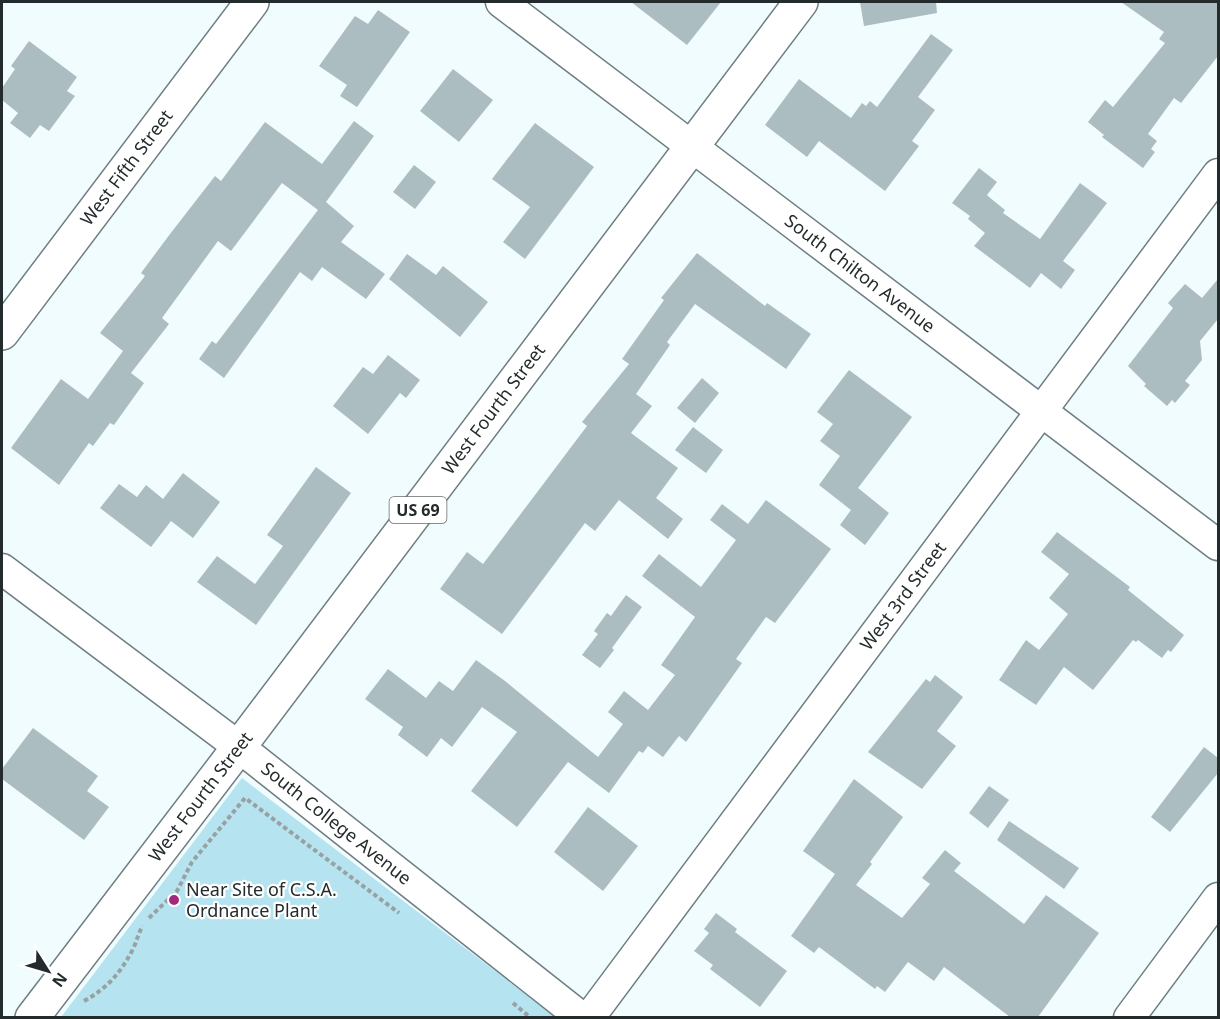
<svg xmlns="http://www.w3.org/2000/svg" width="1220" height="1019" font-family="'Noto Sans',sans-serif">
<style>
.green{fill:#b5e4f0}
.building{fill:#acbdc2}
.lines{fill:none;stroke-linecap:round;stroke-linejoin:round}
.minor-casing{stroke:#6e7e82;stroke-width:33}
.primary-casing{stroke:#6e7e82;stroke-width:36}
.path{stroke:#98a1a4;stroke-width:4;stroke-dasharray:4.5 3;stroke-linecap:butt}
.minor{stroke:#fff;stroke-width:30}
.primary{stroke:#fff;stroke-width:33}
.poi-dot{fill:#a4297e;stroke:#fff;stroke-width:2}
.labels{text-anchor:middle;stroke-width:4.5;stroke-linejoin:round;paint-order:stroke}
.shield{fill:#fff;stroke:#666b6b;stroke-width:1.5}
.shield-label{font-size:16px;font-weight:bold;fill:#242b2c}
.street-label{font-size:18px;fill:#242b2c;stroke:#fff}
.poi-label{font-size:18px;fill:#242b2c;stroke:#fff;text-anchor:start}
</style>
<rect width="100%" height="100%" fill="#f1fcff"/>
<!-- green -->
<path class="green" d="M242,778l303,231 11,8h-495z"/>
<!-- building -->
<g class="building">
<path d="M631,2h90l-34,43z"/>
<path d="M860,2h76l1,11 -73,13z"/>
<path d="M1121,2h97v54l-37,47 -7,-5 -26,36 9,7 -6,8 4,3 -12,16 -41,-31 2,-2 -16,-13 17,-22 8,7 52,-64 -6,-4 5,-7z"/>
<path d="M378,10l32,22 -53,75 -17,-11 7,-11 -28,-19 36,-50 13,8z"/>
<path d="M931,34l22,16 -35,47 17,13 -23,31 7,5 -34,45 -66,-50 -12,16 -42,-32 34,-46 52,39 11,-15 4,3 4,-5 7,6z"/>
<path d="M29,41l48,36 -10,14 8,5 -26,35 -9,-6 -10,13 -20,-15 8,-10 -16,-13v-12l13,-19 -4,-3z"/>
<path d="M453,69l40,31 -34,42 -39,-31z"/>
<path d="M354,121l20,15 -48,66 28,24 -13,16 44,32 -19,25 -44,-32 -10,14 -12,-9 -76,106 -25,-19 13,-18 4,3 102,-134 -36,-27 -51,68 -13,-10 -56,77 7,6 -38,49 13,10 -30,42 -4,-2 -17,23 -4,-3 -30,42 -48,-37 50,-69 27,20 35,-48 -23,-18 45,-57 -4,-3 29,-39 45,-58 6,5 44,-59 57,42z"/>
<path d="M535,123l59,44 -69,92 -22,-17 27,-35 -38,-28z"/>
<path d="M414,165l22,17 -21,27 -22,-17z"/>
<path d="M979,168l18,14 -10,13 2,2 16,13 -2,3 37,26 40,-56 27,20 -44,58 12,9 -14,19 -20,-16 -11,15 -56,-42 11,-13 -17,-14 2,-3 -18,-13z"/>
<path d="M697,253l68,53 2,-3 44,31 -25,35 -91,-65 -28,38 3,3 -34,49 16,12 -21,27 47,35 -22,30 27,21 -15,20 -49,-39 -24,31 -10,-8 -83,111 -62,-45 27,-37 16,12 104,-138 -5,-4 47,-58 -7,-5 42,-59 -3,-2z"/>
<path d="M407,254l29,21 7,-9 45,36 -28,35 -71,-58z"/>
<path d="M1218,279v40l-18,22 2,19 -17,21 5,4 -15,18 -3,-3 -5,6 -23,-20 2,-2 -18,-18 45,-58 -5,-5 17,-19 17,14z"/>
<path d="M388,355l32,25 -14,18 -6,-5 -32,41 -35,-28 30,-39 10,7z"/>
<path d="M849,370l63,47 -54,71 31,25 -24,32 -25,-20 11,-15 -32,-25 21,-29 -20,-15 13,-17 -16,-12z"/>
<path d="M702,378l17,15 -24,30 -18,-15z"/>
<path d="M693,427l30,23 -17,23 -31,-23z"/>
<path d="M316,467l35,26 -95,132 -59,-43 20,-26 38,28 28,-38 -16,-11z"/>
<path d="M183,473l37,29 -27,36 -22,-17 -20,26 -51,-39 19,-24 18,13 9,-12 17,14z"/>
<path d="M766,500l65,49 -56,74 -9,-6 -30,42 6,4 -56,79 -7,-6 -16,21 -15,-11 -5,7 -4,-2 -30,42 -41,-31 -51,65 -46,-36 46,-59 -35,-25 -30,40 -11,-9 -14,19 -29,-22 5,-8 -38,-28 23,-30 38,29 13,-17 14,10 23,-31 29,21 93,76 25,-33 -15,-12 16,-21 24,19 27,-35 -14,-10 34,-48 -53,-41 17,-22 42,33 35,-47 -26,-20 12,-16 26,20z"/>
<path d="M1057,532l73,55 -2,3 56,45 -13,17 -3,-2 -6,8 -24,-18 -2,2 -3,-2 -40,50 -29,-23 -28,38 -37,-25 27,-40 13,10 29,-36 -19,-16 20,-24 -28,-22z"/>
<path d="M626,595l16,12 -30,41 2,2 -14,18 -18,-13 16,-21 -4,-3 13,-18 4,3z"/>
<path d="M935,675l28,22 -26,34 19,15 -34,43 -54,-37 58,-73 4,3z"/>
<path d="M33,728l65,48 -11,15 22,16 -25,33 -82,-61v-10z"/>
<path d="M1204,747l14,11v15l-48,59 -19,-15z"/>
<path d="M854,779l49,38 -33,45 2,2 -16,21 46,33 28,-34 -8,-6 23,-28 16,13 -7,8 70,53 22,-29 53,38 -61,84h-28l-66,-50 -10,14 -26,-19 -23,30 -8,-6 -2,3 -56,-42 -5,6 -23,-17 44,-62 -32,-23z"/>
<path d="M989,786l20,14 -21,28 -19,-15z"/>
<path d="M588,807l50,39 -35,45 -49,-39z"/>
<path d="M1009,821l70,47 -15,21 -67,-49z"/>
<path d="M716,913l21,16 -2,3 52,39 -27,36 -50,-38 3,-4 -19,-14 15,-18 -5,-4z"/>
</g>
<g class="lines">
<defs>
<g id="minor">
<path id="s1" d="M501,2l717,543"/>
<path id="s2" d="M2,569l237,178 343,271"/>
<path id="s3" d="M589,1018l629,-844"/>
<path d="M1129,1018l89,-120"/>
</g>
<g id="primary">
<path id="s4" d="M2,333l250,-331"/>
<path id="s5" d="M32,1018l207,-271 562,-745"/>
</g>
</defs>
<!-- minor casing -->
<use href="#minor" class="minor-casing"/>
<!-- primary casing -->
<use href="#primary" class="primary-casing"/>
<!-- path -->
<g class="path">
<path d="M149,918l28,-27 15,-29 53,-64 154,115"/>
<path d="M84,1001c24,-13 37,-29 49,-52 4,-8 5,-16 10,-23"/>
<path d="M513,1003l18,15"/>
</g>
<!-- minor -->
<use href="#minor" class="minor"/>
<!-- primary -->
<use href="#primary" class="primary"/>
</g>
<!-- markers -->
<circle class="poi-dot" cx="174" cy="900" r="6"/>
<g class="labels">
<!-- shield labels -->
<rect class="shield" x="389.5" y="497" width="57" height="26" rx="4.5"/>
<g class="shield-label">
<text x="418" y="516">US 69</text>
</g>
<!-- street labels -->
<g class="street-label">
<text dy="6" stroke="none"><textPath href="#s4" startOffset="207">West Fifth Street</textPath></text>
<text dy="6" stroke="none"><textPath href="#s1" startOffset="450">South Chilton Avenue</textPath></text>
<text dy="6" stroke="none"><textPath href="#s5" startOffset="764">West Fourth Street</textPath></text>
<text dy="6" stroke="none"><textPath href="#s3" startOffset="526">West 3rd Street</textPath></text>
<text dy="6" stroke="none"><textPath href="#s5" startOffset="278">West Fourth Street</textPath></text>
<text dy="6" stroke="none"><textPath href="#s2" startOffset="420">South College Avenue</textPath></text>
</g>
<!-- poi labels -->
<g class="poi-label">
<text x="186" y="896">Near Site of C.S.A.<tspan x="186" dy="21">Ordnance Plant</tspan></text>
</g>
</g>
<!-- border -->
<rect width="1220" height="1019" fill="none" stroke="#242b2c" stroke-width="6"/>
<!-- north arrow -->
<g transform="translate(48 971) rotate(127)" stroke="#ffffff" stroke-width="4.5" paint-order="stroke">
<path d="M0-4.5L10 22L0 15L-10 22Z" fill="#242b2c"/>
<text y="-9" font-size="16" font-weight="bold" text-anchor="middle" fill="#242b2c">N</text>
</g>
</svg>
